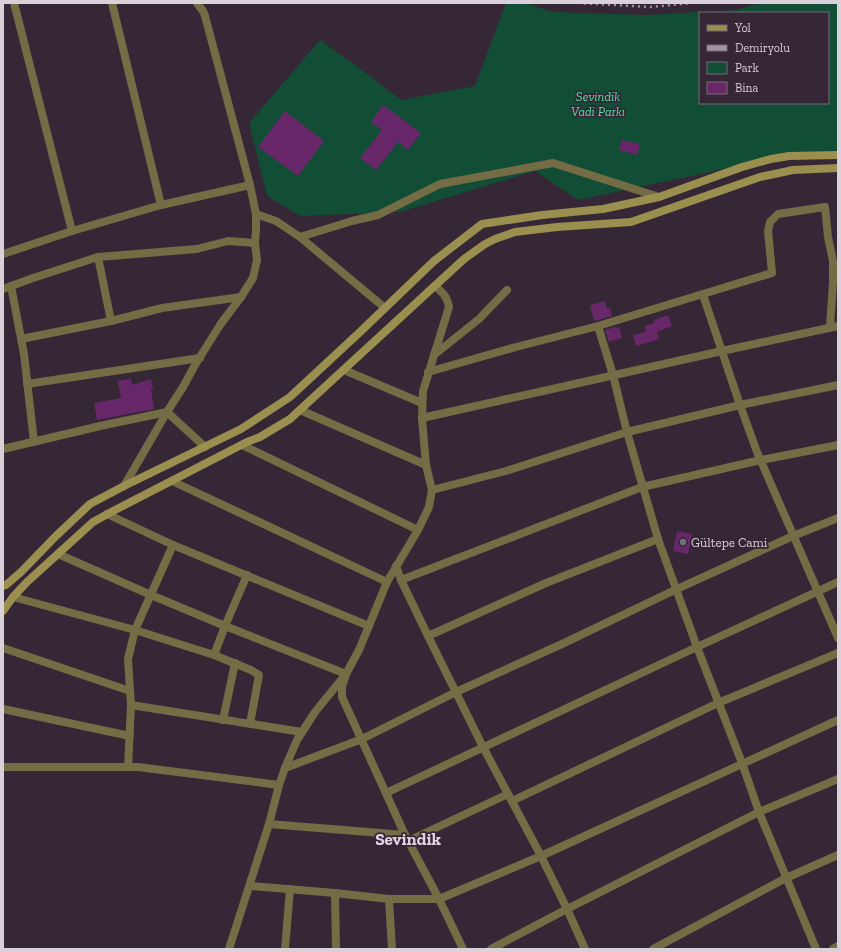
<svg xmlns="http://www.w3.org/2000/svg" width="841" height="952" font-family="'Zilla Slab',serif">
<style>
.green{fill:#124d35;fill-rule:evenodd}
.building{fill:#682768}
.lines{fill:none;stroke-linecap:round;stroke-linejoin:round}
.street{stroke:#736c45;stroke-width:8}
.secondary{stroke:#9a8f4f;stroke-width:8}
.rail{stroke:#a196a0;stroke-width:2.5;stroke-dasharray:2 4;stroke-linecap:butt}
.worship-dot{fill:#6b7280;stroke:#352735;stroke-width:1.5}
.labels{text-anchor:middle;stroke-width:3.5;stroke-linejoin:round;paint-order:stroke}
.park-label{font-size:13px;font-style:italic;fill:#4ae2a3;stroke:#352735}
.poi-label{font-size:13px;fill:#dad0d9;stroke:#352735;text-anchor:start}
.district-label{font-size:17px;font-weight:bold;fill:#e4d1e3;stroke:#352735}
</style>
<rect width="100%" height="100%" fill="#352735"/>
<!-- green -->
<path class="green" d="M506,3h20l27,9 92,3 91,-5 24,-7h78v152l-67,4 -193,41 -43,-29 -135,41 -100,4 -33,-20 -18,-73 71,-83 29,21h1l51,39 74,-14zM700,13h128v90h-128z"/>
<!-- building -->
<g class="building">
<path d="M383,105l38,28 -13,17 -10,-8 -22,28 -16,-12 22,-28 -11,-8z"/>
<path d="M285,111l39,30 -26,35 -40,-29z"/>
<path d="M622,140l18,4 -3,11 -18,-5z"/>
<path d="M605,301l2,8 3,-1 2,8 -18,5 -4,-16z"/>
<path d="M668,315l4,11 -15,6 2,7 -23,7 -3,-11 13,-3 -1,-6 10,-3 -1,-3z"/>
<path d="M615,327l1,1 3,-1 3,11 -13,4 -4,-12z"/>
<path d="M131,379l1,6 19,-6 2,10h-2l3,20 -57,11 -3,-17 27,-5 -3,-17z"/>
<path d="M677,531l15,3 -4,20 -15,-3z"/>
</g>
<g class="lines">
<!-- street -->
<g class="street">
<path d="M14,3l58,228"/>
<path d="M161,205l89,-20"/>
<path d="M256,214l20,7 24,16 85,71"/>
<path d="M300,237l52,-16 26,-6 62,-31 113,-21 106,34"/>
<path d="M3,254l69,-23 89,-26 -49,-202"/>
<path d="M98,257l13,64"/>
<path d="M11,286l13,68 10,88"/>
<path d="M3,289l30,-11 65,-21 99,-8 31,-8 27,2"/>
<path d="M703,295l37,110 17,47 81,186"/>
<path d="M598,326l15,49 14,57 31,107 39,108 45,116 17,49 57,137"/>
<path d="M21,339l90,-18 51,-13 79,-11"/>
<path d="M434,355l45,-36 28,-29"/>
<path d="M344,370l78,33"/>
<path d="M428,372l88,-25 82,-21 174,-53 -4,-42 2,-9 8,-8 47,-7 3,30 5,24v21l-3,45"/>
<path d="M27,384l173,-26"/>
<path d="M300,410l126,55"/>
<path d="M167,412l38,35"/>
<path d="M422,418l300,-67 116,-25"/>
<path d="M242,445l176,85"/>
<path d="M3,449l97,-23 67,-14"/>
<path d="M172,481l215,101"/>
<path d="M124,486l43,-74 16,-25 12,-22 25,-40 21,-28 12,-19 4,-18 -2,-17 1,-14v-15l-6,-29 -45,-169 -2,-5 -6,-8"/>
<path d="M432,490l74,-19 121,-39 113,-27 98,-20"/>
<path d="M107,514l66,31 196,81"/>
<path d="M58,554l93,41 74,31 121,48 -4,13v10l63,138 34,64 24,50"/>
<path d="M396,566l5,14 27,56 55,111 58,109 26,53 18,40"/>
<path d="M401,580l241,-93 119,-27 77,-15"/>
<path d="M13,597l122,33 79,25 37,15 8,5 -9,49"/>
<path d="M428,636l118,-53 112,-44"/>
<path d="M3,648l127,43"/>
<path d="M214,655l11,-29 22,-51"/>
<path d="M131,705l171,27"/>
<path d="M3,709l127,27"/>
<path d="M223,720l12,-57"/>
<path d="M3,767h135l141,18"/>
<path d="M128,767l3,-62 -3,-46 7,-29 38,-85"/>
<path d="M285,768l77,-29 94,-47 106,-48 115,-55 116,-53 45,-18"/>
<path d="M386,793l311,-146 141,-65"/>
<path d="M512,801l206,-98 120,-50"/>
<path d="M269,824l136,11"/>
<path d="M408,841l100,-47"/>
<path d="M250,886l85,7 54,6h50l102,-43 297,-136"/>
<path d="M335,893l1,56"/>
<path d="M389,899l3,50"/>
<path d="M229,949l40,-125 10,-39 6,-17 12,-28 18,-28 31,-38 13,-24 28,-68 31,-52 11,-23 3,-17 -6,-25 -4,-47 1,-27 26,-84c-2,-11 -6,-14 -14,-21"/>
<path d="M285,949l5,-60"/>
<path d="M491,949l76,-40 192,-97 79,-33"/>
<path d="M653,949l133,-71 52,-23"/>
<path d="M833,949l5,-3"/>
</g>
<!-- secondary -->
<g class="secondary">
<path d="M3,586l3,-1 15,-13 35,-36 34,-32 34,-18 117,-57 49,-32 70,-65 74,-71 48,-37 60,-9 61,-6 56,-12 83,-30 29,-8 18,-3 49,-1"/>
<path d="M3,611l10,-14 14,-15 66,-60 22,-12 132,-68 13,-5 30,-18 174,-160 21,-15 10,-5 20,-7 42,-5 74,-5 129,-45 33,-7 45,-2"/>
</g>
<!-- rail -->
<path class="rail" d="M578,3l72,4 43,-4"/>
</g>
<!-- markers -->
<circle class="worship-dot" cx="683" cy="542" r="4"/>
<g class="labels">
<!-- park labels -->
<g class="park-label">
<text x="598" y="101">Sevindik<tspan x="598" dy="15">Vadi Parkı</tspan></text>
</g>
<!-- poi labels -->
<g class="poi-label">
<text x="691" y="547">Gültepe Cami</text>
</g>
<!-- district labels -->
<g class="district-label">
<text x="408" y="845">Sevindik</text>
</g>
</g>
<!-- border -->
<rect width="841" height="952" fill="none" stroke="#dad0d9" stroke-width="8"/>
<!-- legend -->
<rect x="699" y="12" width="130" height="92" fill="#352735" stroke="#776b77"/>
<rect x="707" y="25" width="20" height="6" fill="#9a8f4f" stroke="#776b77"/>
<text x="735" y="32" font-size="12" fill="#dad0d9">Yol</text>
<rect x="707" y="45" width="20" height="6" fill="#a196a0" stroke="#776b77"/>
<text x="735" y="52" font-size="12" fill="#dad0d9">Demiryolu</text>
<rect x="707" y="62" width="20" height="12" fill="#124d35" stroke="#776b77"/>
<text x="735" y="72" font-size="12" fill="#dad0d9">Park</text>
<rect x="707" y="82" width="20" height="12" fill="#682768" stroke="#776b77"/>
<text x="735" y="92" font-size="12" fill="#dad0d9">Bina</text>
</svg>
